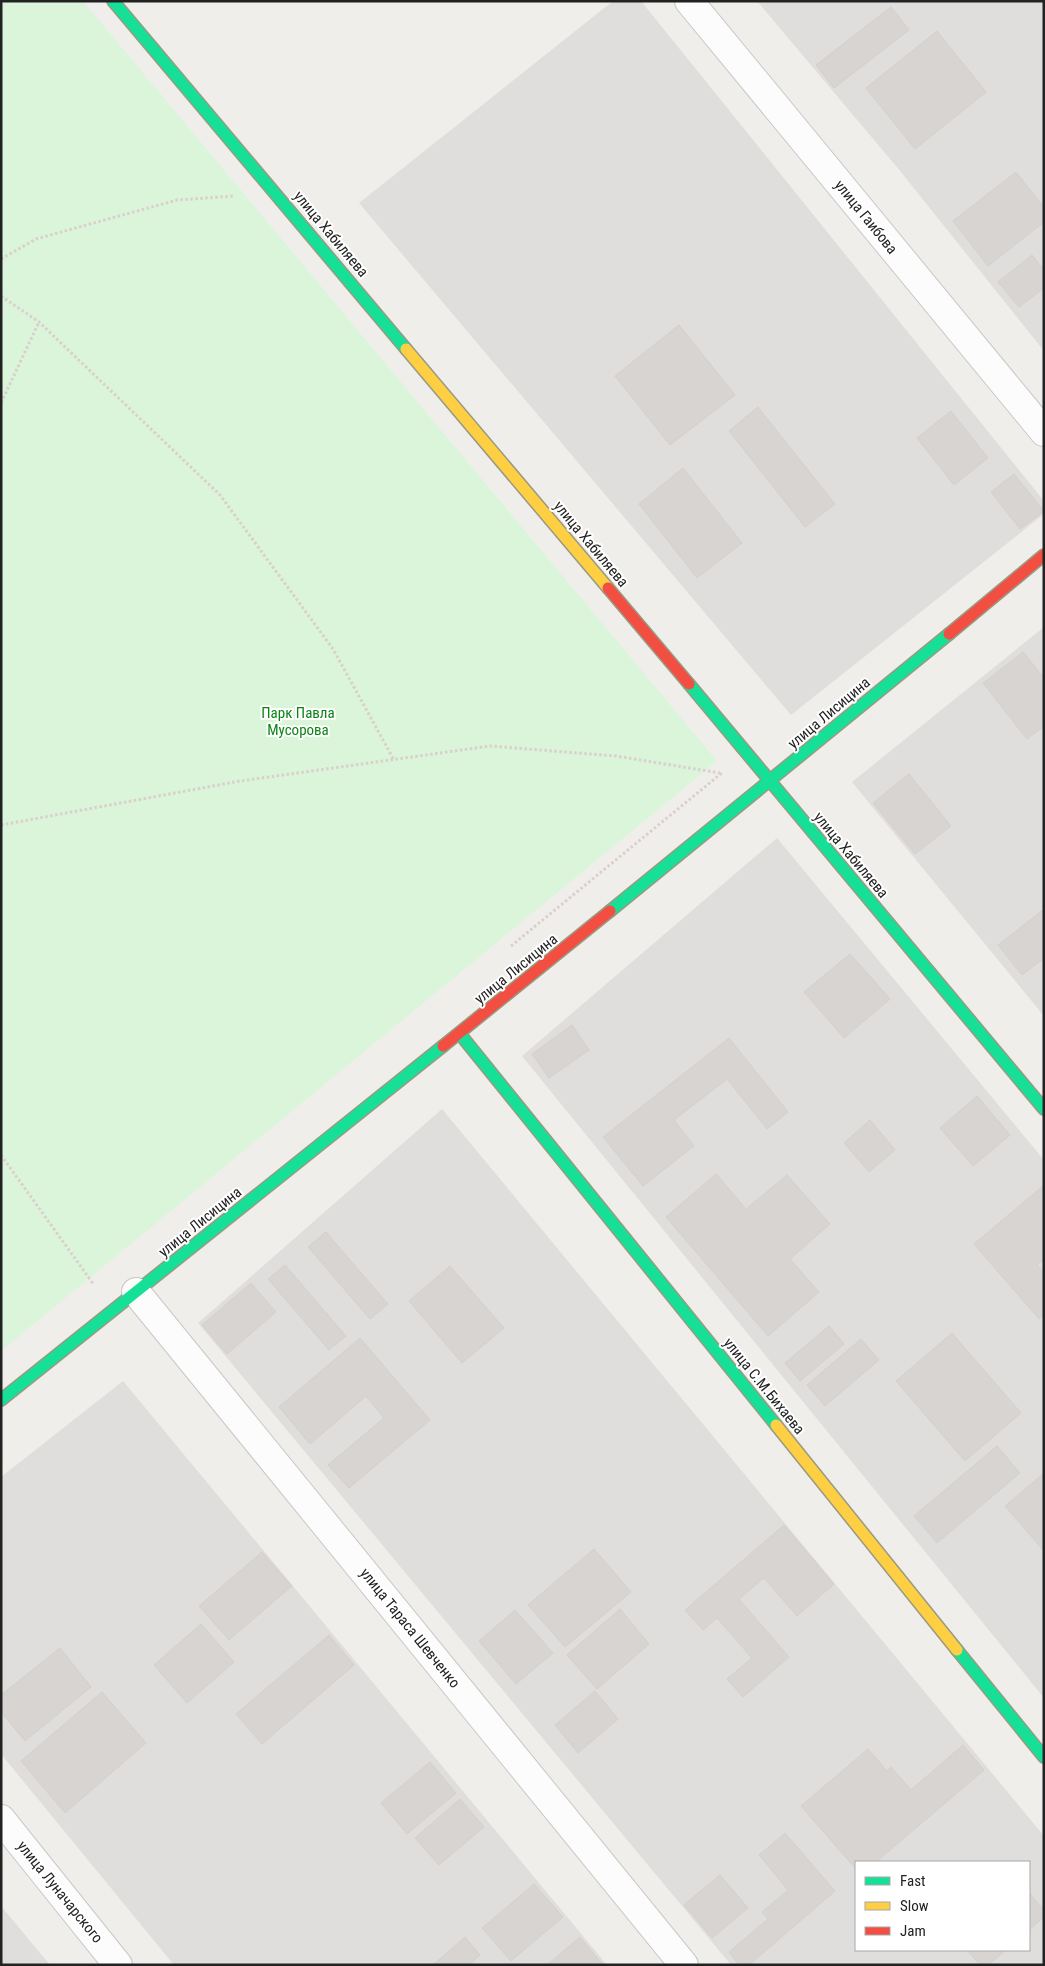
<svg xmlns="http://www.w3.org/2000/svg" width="1045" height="1966" font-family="'Roboto Condensed',sans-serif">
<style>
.residential{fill:#dfdedc;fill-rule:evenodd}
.park{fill:#daf5da}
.building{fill:#d7d4d2;stroke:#d3d0cc}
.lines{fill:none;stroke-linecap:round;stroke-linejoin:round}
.street-casing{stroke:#c9c8c7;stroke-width:30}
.fast-casing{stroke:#999a82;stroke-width:14}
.slow-casing{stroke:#999a82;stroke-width:14}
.jam-casing{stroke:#999a82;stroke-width:14}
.path{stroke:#dccecd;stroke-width:3;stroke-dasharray:2.5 2.5;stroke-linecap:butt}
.street{stroke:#fdfcfc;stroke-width:28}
.fast{stroke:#16e098;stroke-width:11}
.slow{stroke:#ffcf43;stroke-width:11}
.jam{stroke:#f24e42;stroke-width:11}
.labels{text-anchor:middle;stroke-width:4;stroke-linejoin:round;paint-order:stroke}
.street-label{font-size:15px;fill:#222;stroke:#fff}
.park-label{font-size:15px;fill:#0c8416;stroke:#fff}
</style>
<rect width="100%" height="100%" fill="#f0eeeb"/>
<!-- residential -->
<g class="residential">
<path d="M613,1h28l403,500v13l-253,201 -432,-512z"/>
<path d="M757,1h287v350l-143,-179z"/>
<path d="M1044,627v389l-192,-234z"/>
<path d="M777,838l267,322v538l-522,-642z"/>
<path d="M442,1109l602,727v129h-313l-533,-642zM856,1862h173v88h-173z"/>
<path d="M123,1381l484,584h-433l-173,-211v-277z"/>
<path d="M1,1906l49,59h-49z"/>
</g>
<!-- park -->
<path class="park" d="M1,1h82l634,760 -716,590z"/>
<!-- building -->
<g class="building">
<path d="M891,7l18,23 -75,58 -18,-23z"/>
<path d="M937,31l49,61 -71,57 -49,-61z"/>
<path d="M1016,172l28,35v15l-56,44 -35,-45z"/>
<path d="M1032,255l12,15v18l-25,19 -21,-25z"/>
<path d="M679,325l56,70 -65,50 -55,-69z"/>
<path d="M758,407l77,97 -30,23 -76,-96z"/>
<path d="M951,411l37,47 -34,27 -37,-47z"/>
<path d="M683,468l59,75 -45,35 -58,-74z"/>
<path d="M1014,474l30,37 -24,18 -29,-37z"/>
<path d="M1023,652l21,26v48l-17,13 -44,-56z"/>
<path d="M909,774l42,52 -36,28 -42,-51z"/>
<path d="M1044,909v49l-22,17 -24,-30z"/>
<path d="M850,954l40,45 -46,39 -40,-46z"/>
<path d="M572,1025l17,25 -40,28 -17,-24z"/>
<path d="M729,1038l59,74 -21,17 -40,-50 -53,41 20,26 -51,40 -40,-49z"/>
<path d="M977,1096l33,39 -37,31 -33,-38z"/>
<path d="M870,1120l25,30 -26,22 -25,-29z"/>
<path d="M716,1174l30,35 41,-34 43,49 -40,35 29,33 -51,44 -102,-119z"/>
<path d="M1044,1185v74l-7,6 7,8v42l-5,4 -65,-75z"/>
<path d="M326,1232l62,72 -18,15 -62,-72z"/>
<path d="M285,1265l61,71 -17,14 -61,-71z"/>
<path d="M450,1266l54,62 -42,35 -53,-62z"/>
<path d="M251,1283l25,29 -49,42 -25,-29z"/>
<path d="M829,1326l15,18 -44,37 -15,-18z"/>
<path d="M952,1333l69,80 -56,48 -69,-80z"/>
<path d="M360,1338l70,82 -81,68 -21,-23 56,-47 -18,-22 -56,48 -31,-37z"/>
<path d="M861,1339l18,21 -54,46 -18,-21z"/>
<path d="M997,1446l23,27 -83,70 -23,-27z"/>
<path d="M1044,1473v78l-39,-45z"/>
<path d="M784,1525l50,59 -37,32 -33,-38 -25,21 50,58 -46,40 -16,-18 25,-21 -35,-40 -14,12 -18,-20z"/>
<path d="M594,1549l37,43 -66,55 -37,-42z"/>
<path d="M262,1552l30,34 -63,54 -30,-34z"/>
<path d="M620,1609l29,35 -52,45 -30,-34z"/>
<path d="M515,1610l38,43 -37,31 -37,-43z"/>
<path d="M201,1624l33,38 -47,41 -33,-38z"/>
<path d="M329,1635l25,30 -92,79 -26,-30z"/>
<path d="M60,1648l31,39 -66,54 -24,-29v-17z"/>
<path d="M595,1691l23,28 -40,34 -23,-28z"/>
<path d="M102,1692l44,51 -81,70 -44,-52z"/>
<path d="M963,1745l21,25 -108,92h-20v7l-55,-63 67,-57 19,22 4,-4 20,23z"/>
<path d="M430,1762l26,31 -49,41 -26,-31z"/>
<path d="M460,1799l24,28 -45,38 -24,-27z"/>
<path d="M785,1833l50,58 -86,74h-10l-10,-13 39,-33 -6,-7 26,-22 -29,-35z"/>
<path d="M720,1875l28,33 -36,30 -28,-33z"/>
<path d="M534,1884l29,33 -52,44 -29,-33z"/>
<path d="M1029,1893l15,17v7l-15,13z"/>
<path d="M465,1937l15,18 -11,10h-36z"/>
<path d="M580,1937l23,28h-56z"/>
<path d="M967,1950h39l-18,15h-8z"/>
</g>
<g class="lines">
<defs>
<g id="street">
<path d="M689,1l355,431"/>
<path d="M136,1292l548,673"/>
<path d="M1,1819l117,146"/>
</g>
<g id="fast">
<path d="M113,1l293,348"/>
<path d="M689,684l355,425"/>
<path d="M610,911l339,-277"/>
<path d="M460,1034l316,391"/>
<path d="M1,1400l442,-354"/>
<path d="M957,1650l87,107"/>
</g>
<g id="slow">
<path d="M406,349l202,239"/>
<path d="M776,1425l181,225"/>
</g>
<g id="jam">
<path d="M608,588l81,96"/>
<path d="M949,634l95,-79"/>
<path d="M443,1046l167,-135"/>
</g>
</defs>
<!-- street casing -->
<use href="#street" class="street-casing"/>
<!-- fast casing -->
<use href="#fast" class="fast-casing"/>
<!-- slow casing -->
<use href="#slow" class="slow-casing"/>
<!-- jam casing -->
<use href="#jam" class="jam-casing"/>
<!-- path -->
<g class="path">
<path d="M1,259l35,-20 141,-39 58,-4"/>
<path d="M1,296l38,26 181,173 113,154 61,111"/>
<path d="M1,403l38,-81"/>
<path d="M1,825l239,-44 250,-35 126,10 104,17"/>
<path d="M511,946l212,-174"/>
<path d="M1,1155l93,130"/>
</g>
<!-- street -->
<use href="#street" class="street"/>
<!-- fast -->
<use href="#fast" class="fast"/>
<!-- slow -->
<use href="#slow" class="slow"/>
<!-- jam -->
<use href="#jam" class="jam"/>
</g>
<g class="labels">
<!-- street labels -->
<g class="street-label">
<text transform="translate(866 217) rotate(51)" y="5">улица Гаибова</text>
<text transform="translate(331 234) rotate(50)" y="5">улица Хабиляева</text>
<text transform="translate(591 544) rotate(50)" y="5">улица Хабиляева</text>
<text transform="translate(829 713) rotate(-40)" y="5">улица Лисицина</text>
<text transform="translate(851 855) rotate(50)" y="5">улица Хабиляева</text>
<text transform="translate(516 969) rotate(-39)" y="5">улица Лисицина</text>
<text transform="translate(200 1222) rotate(-39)" y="5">улица Лисицина</text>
<text transform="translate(764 1386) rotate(51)" y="5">улица С.М.Бихаева</text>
<text transform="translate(410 1628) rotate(51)" y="5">улица Тараса Шевченко</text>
<text transform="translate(60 1892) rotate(51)" y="5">улица Луначарского</text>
</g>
<!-- park labels -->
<g class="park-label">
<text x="298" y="718">Парк Павла<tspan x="298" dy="17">Мусорова</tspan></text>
</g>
</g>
<!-- border -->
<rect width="1045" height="1966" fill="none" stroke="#222222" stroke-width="5"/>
<!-- legend -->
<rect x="855" y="1861" width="175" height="90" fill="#ffffff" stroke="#a7a7a7"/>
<rect x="865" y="1877" width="25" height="8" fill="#16e098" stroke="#a7a7a7"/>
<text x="900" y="1886" font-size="15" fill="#222222">Fast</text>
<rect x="865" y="1902" width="25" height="8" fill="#ffcf43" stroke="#a7a7a7"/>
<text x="900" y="1911" font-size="15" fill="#222222">Slow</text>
<rect x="865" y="1927" width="25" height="8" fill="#f24e42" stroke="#a7a7a7"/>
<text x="900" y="1936" font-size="15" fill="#222222">Jam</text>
</svg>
